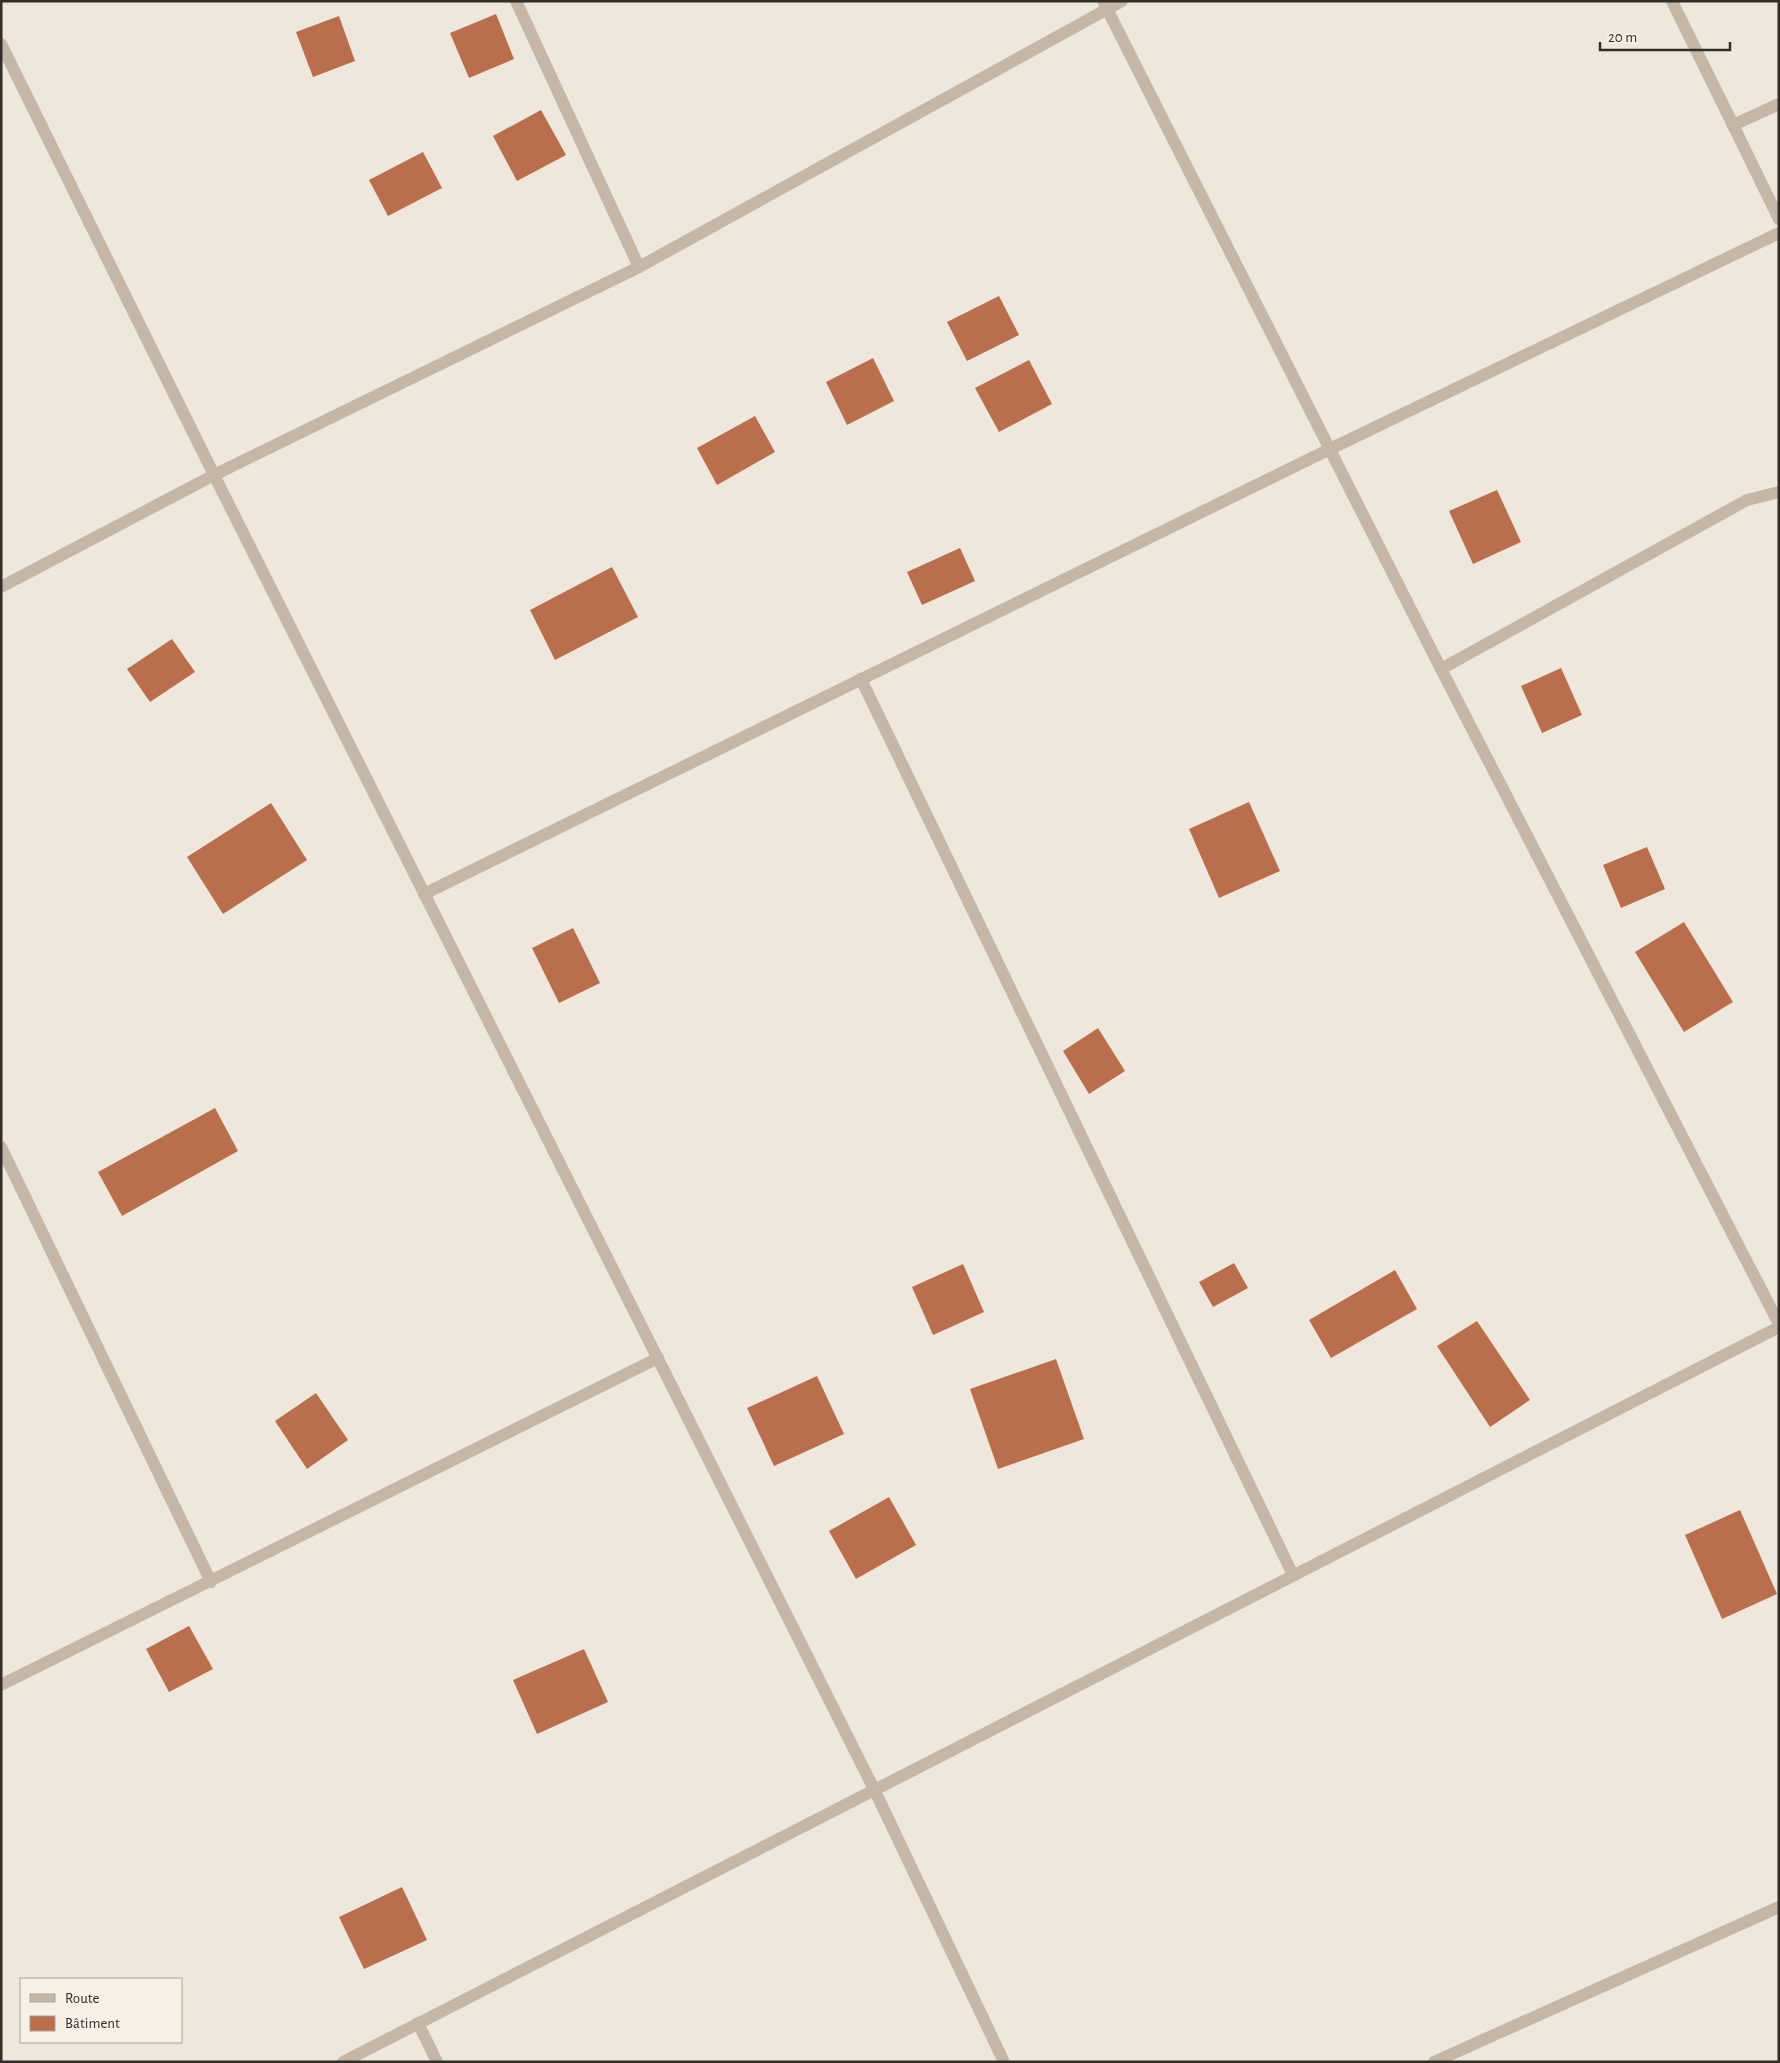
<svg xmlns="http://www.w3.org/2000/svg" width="1780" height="2063" font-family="'Alegreya Sans',sans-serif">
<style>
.building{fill:#b96f4e}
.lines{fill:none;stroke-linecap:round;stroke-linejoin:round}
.minor{stroke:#c5b7a8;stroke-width:12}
</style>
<rect width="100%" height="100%" fill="#efe7db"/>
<!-- building -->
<g class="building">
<path d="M496,14l18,45 -45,19 -19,-45z"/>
<path d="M339,16l16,45 -42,16 -17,-45z"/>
<path d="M541,110l25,45 -49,26 -24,-45z"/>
<path d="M423,152l19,36 -54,28 -19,-36z"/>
<path d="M999,296l20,39 -52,26 -20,-39z"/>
<path d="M873,358l21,43 -47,24 -21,-43z"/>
<path d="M1029,360l23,44 -53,28 -24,-44z"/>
<path d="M755,416l20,36 -58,33 -20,-37z"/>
<path d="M1497,490l24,52 -48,22 -24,-53z"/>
<path d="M960,548l15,33 -53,24 -15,-33z"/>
<path d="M612,567l26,50 -83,43 -25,-50z"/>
<path d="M172,639l23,33 -45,30 -23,-33z"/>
<path d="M1561,668l21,47 -40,18 -21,-47z"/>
<path d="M1249,802l31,69 -61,27 -30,-69z"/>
<path d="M271,803l36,57 -84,54 -36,-57z"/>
<path d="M1647,847l18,42 -44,19 -18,-43z"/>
<path d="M1684,922l49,80 -49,30 -49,-80z"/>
<path d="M573,928l27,55 -41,20 -27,-55z"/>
<path d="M1098,1028l27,43 -36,23 -26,-43z"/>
<path d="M215,1108l23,43 -116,65 -24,-44z"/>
<path d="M1234,1263l14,25 -35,19 -14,-25z"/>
<path d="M963,1264l21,48 -51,23 -21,-48z"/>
<path d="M1395,1270l22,39 -86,49 -22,-38z"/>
<path d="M1477,1321l53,79 -40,27 -53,-81z"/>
<path d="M1056,1359l28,80 -86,30 -28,-80z"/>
<path d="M817,1376l27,58 -70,32 -27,-58z"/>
<path d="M316,1393l32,47 -41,29 -32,-48z"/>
<path d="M889,1497l27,48 -60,34 -27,-48z"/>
<path d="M1740,1510l37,84 -55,25 -37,-84z"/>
<path d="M189,1626l24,43 -44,23 -23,-43z"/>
<path d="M584,1649l24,53 -71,32 -24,-54z"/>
<path d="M402,1887l25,53 -63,29 -25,-52z"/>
</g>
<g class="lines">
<!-- minor -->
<g class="minor">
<path d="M516,1l123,266"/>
<path d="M1103,1l338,668 338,655"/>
<path d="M1672,1l61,124 46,-21"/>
<path d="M1,44l213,431 660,1314 130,273"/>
<path d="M1733,125l46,94"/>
<path d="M1,587l213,-112 425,-208 483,-266"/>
<path d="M1441,669l306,-169 32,-8"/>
<path d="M861,679l432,896"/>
<path d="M424,894l906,-445 449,-216"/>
<path d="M1,1147l210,435"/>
<path d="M1,1685l657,-327"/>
<path d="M418,2023l19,39"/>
<path d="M343,2062l1436,-735"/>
<path d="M1434,2062l345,-155"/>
</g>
</g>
<!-- border -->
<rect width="1780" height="2063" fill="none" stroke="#332c27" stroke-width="5"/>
<!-- legend -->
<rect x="20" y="1978" width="162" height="65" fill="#f7f0e6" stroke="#a9a29a"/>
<rect x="30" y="1994" width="25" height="8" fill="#c5b7a8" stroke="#a9a29a"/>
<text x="65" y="2003" font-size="15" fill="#332c27">Route</text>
<rect x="30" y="2016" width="25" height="15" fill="#b96f4e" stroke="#a9a29a"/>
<text x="65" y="2028" font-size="15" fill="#332c27">Bâtiment</text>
<!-- scale -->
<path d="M1600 42v8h130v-8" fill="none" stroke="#332c27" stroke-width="2.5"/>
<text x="1608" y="42" font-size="15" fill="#332c27" stroke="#f7f0e6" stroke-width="4" paint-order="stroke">20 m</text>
</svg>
